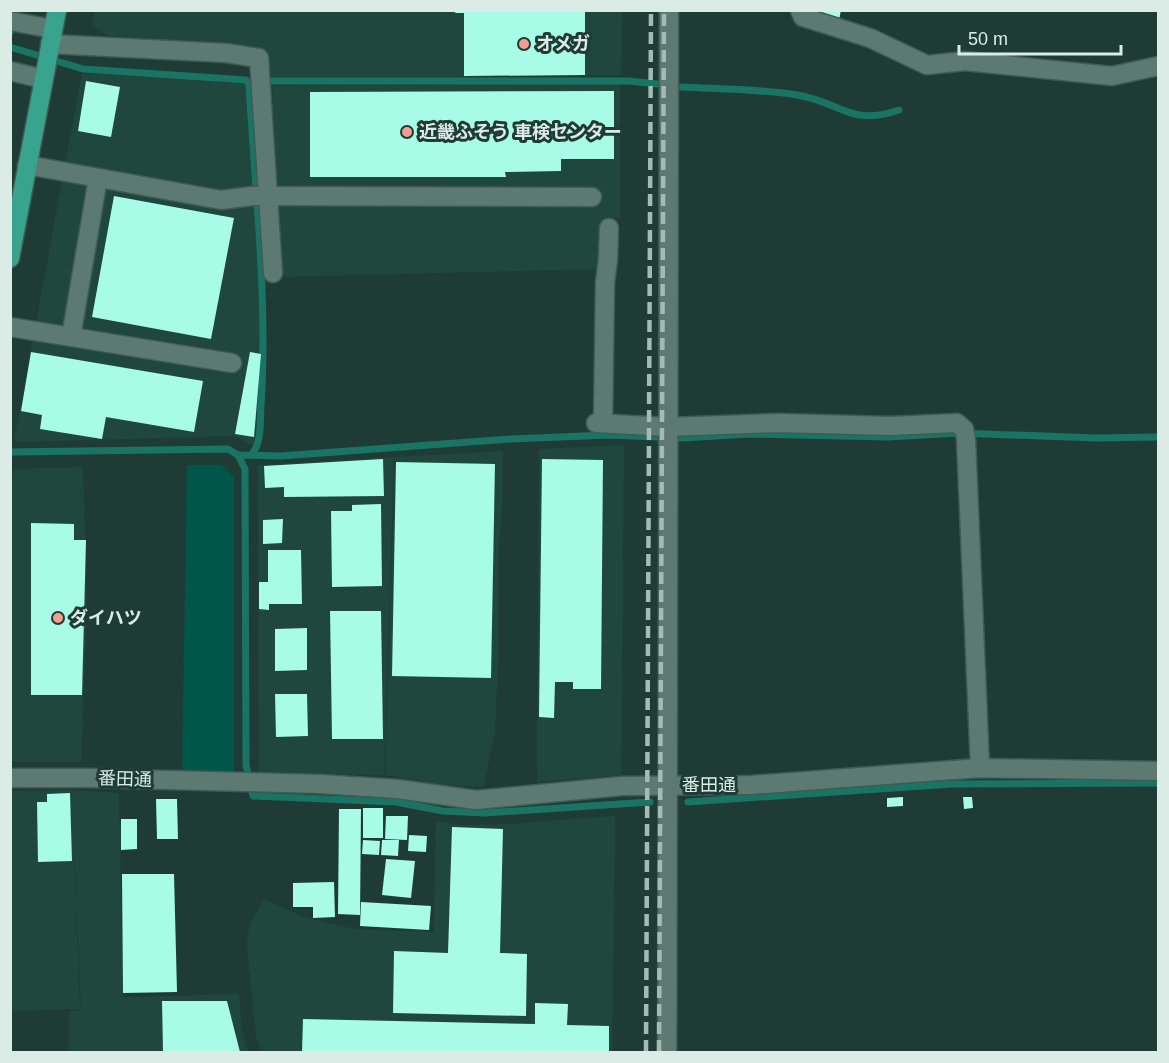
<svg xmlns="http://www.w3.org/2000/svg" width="1169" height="1063" font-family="Helvetica,'Noto Sans JP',sans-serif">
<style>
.built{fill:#1f473e}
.green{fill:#005648}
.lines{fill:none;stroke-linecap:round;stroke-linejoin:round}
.stream{stroke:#1a7463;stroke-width:7}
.building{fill:#a8fbe6}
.minor-casing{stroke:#405b55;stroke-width:21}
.highway-casing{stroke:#405b55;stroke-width:21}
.minor{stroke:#5c7a72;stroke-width:18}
.highway{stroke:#39a48e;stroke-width:18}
.rail{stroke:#a5bab5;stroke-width:4.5;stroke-dasharray:12 6;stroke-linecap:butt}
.poi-dot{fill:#f59c93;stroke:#1e3c35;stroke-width:2}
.labels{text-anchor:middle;stroke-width:6;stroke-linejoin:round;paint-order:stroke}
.poi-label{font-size:18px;font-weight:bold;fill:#dbece7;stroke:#1e3c35;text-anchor:start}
.street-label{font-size:18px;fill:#dbece7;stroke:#1e3c35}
</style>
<rect width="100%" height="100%" fill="#1e3c35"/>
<!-- built -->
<g class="built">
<path d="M95,10l527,1 -1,64 -351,4 -3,-29 -161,-15 -14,-11z"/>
<path d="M82,73l165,11 13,194 2,85 -6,84 -21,-11 -221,6z"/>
<path d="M620,83v135l-17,3 -1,48 -319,8 -11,-191z"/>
<path d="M624,445l-3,330 -84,7 2,-333z"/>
<path d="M503,451v40l-5,69v107l-3,65 -12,55 -36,-2 -62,-10 10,-318z"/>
<path d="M394,457l-10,318 -125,-2 -1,-308z"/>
<path d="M83,467l4,135 -6,160h-70l-1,-277 4,-16z"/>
<path d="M70,790l49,3 4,204 116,-3 3,36 6,22h-179v-41l12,-1 -9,-197 8,196 -69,2 -1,-220z"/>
<path d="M615,816l-3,236h-350l-6,-15 -9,-94 3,-19 14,-25 37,17 51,13 82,3 2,-111 23,4 49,-1z"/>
</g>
<!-- green -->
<path class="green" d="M187,465h34l13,11v296h-52z"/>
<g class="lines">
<!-- stream -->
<g class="stream">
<path d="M10,32l4,-22"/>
<path d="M10,47l73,22 163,11 3,4c6,107 19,215 12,322 -1,15 1,36 -9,48"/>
<path d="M270,81h359l28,3"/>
<path d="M682,87c38,2 78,2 115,8 44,7 54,32 102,15"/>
<path d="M10,452l218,-3 10,6 7,14 1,296 7,31 143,6 47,9 41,2 166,-11"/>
<path d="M238,455l43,1 230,-17 98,-4 73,3 67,-4 138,3 72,-4 136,5 63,-1"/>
<path d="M688,802l264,-18 206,-1"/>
</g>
</g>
<!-- building -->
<g class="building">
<path d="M451,10h134v65l-121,1v-63h-8z"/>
<path d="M811,10h30l-2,10z"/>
<path d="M86,81l34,6 -9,50 -33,-6z"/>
<path d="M614,91v68h-53v12l-56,1 1,5h-196v-85z"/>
<path d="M114,196l120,22 -23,121 -119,-22z"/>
<path d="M31,352l172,29 -9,51 -88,-15 -4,22 -62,-10 2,-14 -21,-4z"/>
<path d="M250,352l11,2 -7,83 -19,-3z"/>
<path d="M383,459l1,37 -100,1v-10l-19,1 -1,-22z"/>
<path d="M542,459l61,1 -2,229h-28v-7h-18l-1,36 -15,-1z"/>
<path d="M396,462l99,2 -4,214 -99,-2z"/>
<path d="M381,504l1,82 -50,1 -1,-76h21v-6z"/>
<path d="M283,519l-1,24 -19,1v-24z"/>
<path d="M31,523l43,1v16h12l-4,155h-51z"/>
<path d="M268,550h33l1,54h-33v6l-10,-1v-27h9z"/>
<path d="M330,611h51l2,128h-51z"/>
<path d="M307,628v42l-32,1v-42z"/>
<path d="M275,694h32l1,42 -32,1z"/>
<path d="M70,793l2,68 -34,1 -1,-60h10v-8z"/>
<path d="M903,797v9l-16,1v-9z"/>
<path d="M963,797h9l1,11 -9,1z"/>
<path d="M156,799h21l1,40h-21z"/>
<rect x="363" y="808" width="20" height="30"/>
<path d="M339,809h22l-1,106 -22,-1z"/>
<path d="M386,816h22l-1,24 -22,-1z"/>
<path d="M121,819h16v30l-16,1z"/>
<path d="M452,827l51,2 -3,124 27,1 -1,62 -133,-3 1,-62 54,2z"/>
<path d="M409,835l18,1 -1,16 -18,-1z"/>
<path d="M363,840l17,1 -1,14 -17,-1z"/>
<path d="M382,840h17l-1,16 -17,-1z"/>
<path d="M386,859l29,2 -4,37 -29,-3z"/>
<path d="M122,874h52l3,118 -54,1z"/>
<path d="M334,882l1,35 -22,1v-11h-20v-24z"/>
<path d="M361,902l70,4 -2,24 -69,-4z"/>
<path d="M162,1001h65l13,51h-77z"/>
<path d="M535,1003l33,1 -1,21 42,1v26h-307l1,-33 232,5z"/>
</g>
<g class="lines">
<defs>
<g id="minor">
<path d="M800,10l3,7 67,21 57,27 38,-4 147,15 46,-10"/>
<path d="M10,21l43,8"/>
<path d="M50,44l176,9 33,5 14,215"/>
<path d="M10,71l33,8"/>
<path d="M27,165l194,35 31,-4 340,1"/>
<path d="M10,327l222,36"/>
<path d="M71,337l27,-159"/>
<path d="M596,423l71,4 112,-4 111,3 67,-3 7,6 2,10 14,329"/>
<path d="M603,423l2,-140 3,-24 1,-31"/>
<path d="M10,778h79l231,6 78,5 78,11 146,-14 129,-1 229,-17 178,3"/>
<path d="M667,1052c3,-347 1,-694 2,-1042"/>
</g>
<path id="highway" d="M10,258l47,-248"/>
</defs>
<!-- minor casing -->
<use href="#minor" class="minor-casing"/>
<!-- highway casing -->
<use href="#highway" class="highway-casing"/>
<!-- minor -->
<use href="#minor" class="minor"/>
<!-- highway -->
<use href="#highway" class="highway"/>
<!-- rail -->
<g class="rail">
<path d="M646,1052l5,-1042"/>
<path d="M659,1052l5,-1042"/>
</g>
</g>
<!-- markers -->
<g class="poi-dot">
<circle cx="524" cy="44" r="6"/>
<circle cx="407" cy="132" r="6"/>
<circle cx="58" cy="618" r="6"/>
</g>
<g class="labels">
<!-- poi labels -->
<g class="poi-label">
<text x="536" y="50">オメガ</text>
<text x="419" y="138">近畿ふそう 車検センター</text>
<text x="70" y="624">ダイハツ</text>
</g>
<!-- street labels -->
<g class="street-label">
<text transform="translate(125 779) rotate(2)" y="6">番田通</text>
<text x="709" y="791">番田通</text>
</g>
</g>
<!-- border -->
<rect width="1169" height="1063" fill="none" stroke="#dbece7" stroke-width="24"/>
<!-- scale -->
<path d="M959 45v9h162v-9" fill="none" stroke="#dbece7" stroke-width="3"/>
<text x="968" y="45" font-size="18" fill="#dbece7" stroke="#1e3c35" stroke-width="4.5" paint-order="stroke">50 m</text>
</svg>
